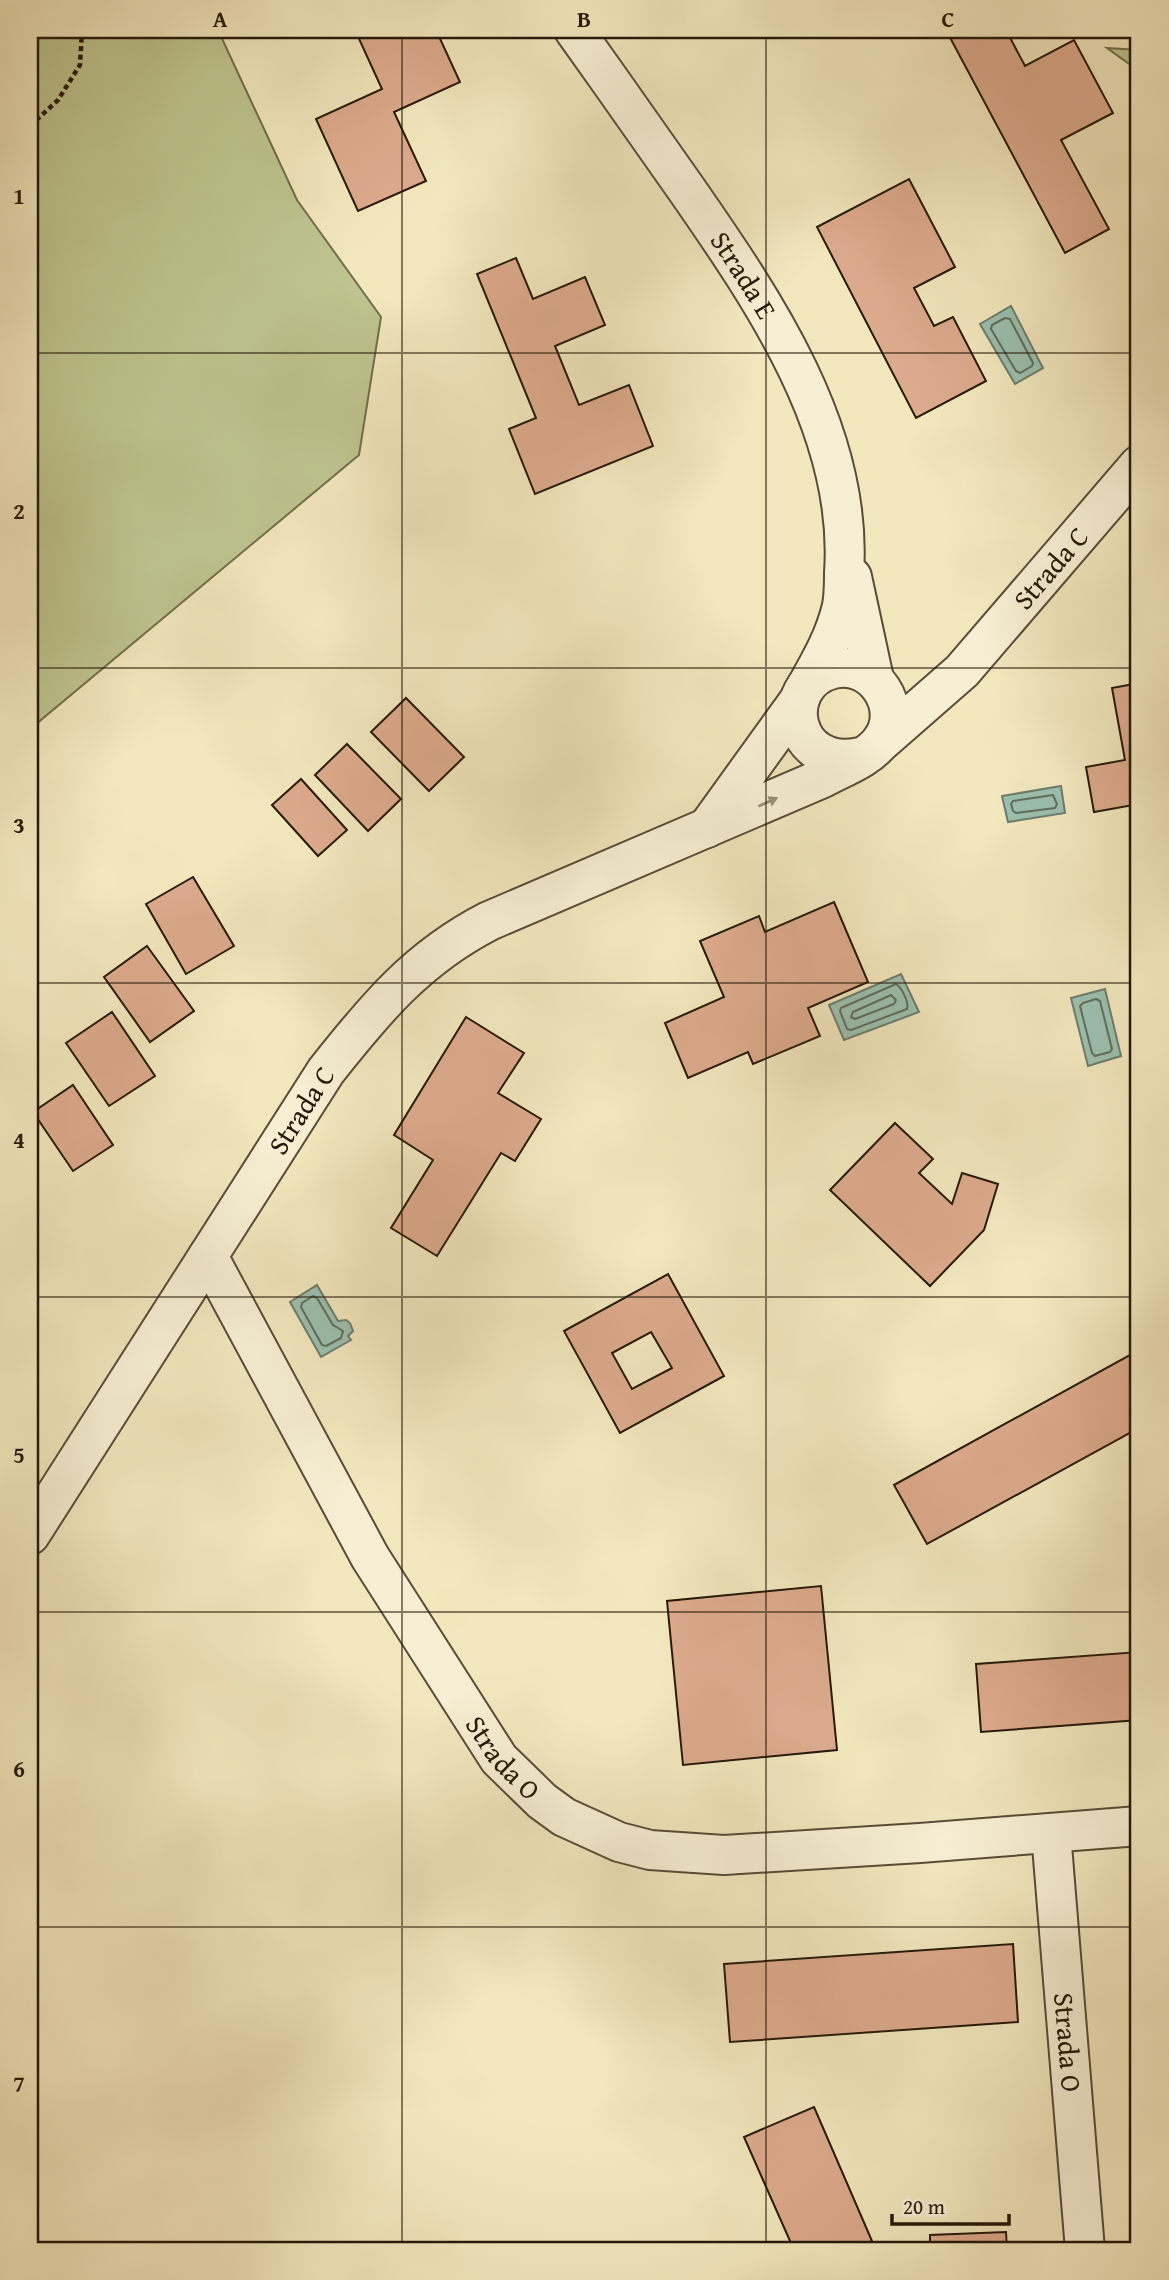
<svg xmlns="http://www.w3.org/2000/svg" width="1169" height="2280" font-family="'Gentium Book Plus',serif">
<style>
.green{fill:#bec48f;stroke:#726e4d;stroke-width:2}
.water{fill:#9bc0af;stroke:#6c7d6d;stroke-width:2}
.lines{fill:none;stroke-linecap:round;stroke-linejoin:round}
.shore{stroke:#606c5d;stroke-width:2}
.building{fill:#dcaa8c;stroke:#26190b;stroke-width:2;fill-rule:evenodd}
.minor-casing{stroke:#594c38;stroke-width:42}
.path{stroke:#26190b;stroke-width:4.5;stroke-dasharray:5 3.5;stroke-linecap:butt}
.minor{stroke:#f7efd4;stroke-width:38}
.oneway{fill:#998f7a}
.grid{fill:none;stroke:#26190b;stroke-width:2;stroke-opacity:0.55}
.labels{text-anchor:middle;stroke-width:7;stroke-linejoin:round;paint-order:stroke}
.street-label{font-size:28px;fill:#26190b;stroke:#f7efd4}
.neatline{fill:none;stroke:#26190b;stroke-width:2.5}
.grid-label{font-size:23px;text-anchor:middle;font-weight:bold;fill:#26190b}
</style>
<rect width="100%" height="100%" fill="#f2e7bd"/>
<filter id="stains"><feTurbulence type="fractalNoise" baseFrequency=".00286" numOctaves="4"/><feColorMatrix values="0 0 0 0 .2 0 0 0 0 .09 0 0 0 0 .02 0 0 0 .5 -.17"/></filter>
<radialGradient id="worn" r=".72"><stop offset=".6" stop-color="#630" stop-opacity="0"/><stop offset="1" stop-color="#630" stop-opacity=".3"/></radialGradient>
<!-- green -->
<g class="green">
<path d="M30,30h188l79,170 84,117 -22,138 -329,274z"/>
<path d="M1107,48l32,2v21z"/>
</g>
<!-- water -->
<g class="water">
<path d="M1011,306l32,62 -28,16 -35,-60z"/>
<path d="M1061,786l4,27 -57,9 -6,-26z"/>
<path d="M901,974l18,38 -75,28 -15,-35z"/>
<path d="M1105,989l16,67 -33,10 -17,-68z"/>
<path d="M317,1285l21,36 8,-1 4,3 3,8 -5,5 3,4 -30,17 -31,-55z"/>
</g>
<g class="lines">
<!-- shore -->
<g class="shore">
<path d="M1005,318l5,1 23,44 -1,3 -12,7 -4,-2 -25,-42 1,-4z"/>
<path d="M1053,795l4,9 -2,4 -39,5 -3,-2 -2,-7 2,-3z"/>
<path d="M896,984c6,4 13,18 11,25l-56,21 -4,-1 -7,-18 1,-3z"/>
<path d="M891,995l5,5 -2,4 -39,15 -4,-2 2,-5z"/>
<path d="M1096,999l4,2 12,48 -2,3 -15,4 -3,-3 -12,-47 3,-3z"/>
<path d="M313,1296l4,2 16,27 10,6 -2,7 -15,8 -4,-1 -21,-38 1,-4z"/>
</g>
</g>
<!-- building -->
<g class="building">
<path d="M355,30h81l24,52 -66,30 32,69 -68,30 -42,-92 66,-30z"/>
<path d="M946,30h60l19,36 49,-26 39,73 -52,27 48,89 -44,24z"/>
<path d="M909,179l46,88 -41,21 20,38 19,-9 33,64 -70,37 -99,-191z"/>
<path d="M516,258l17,41 52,-22 20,48 -50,21 24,59 50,-20 24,61 -118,48 -26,-65 27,-11 -59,-144z"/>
<path d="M1139,683v121l-45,8 -8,-45 39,-7 -13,-72z"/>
<path d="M406,698l58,59 -35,34 -58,-59z"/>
<path d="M347,744l54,55 -33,32 -53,-56z"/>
<path d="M301,779l46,51 -29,26 -46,-51z"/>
<path d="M193,877l41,69 -48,28 -40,-70z"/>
<path d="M834,902l34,80 -60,26 12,28 -67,28 -5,-12 -60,26 -23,-55 59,-26 -24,-56 59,-25 6,16z"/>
<path d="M147,946l47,65 -44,31 -46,-65z"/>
<path d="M112,1012l43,64 -46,30 -43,-63z"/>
<path d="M466,1017l58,36 -26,40 43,26 -26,42 -14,-8 -64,103 -46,-28 42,-68 -39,-25z"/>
<path d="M73,1085l40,60 -40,26 -40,-59z"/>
<path d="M895,1123l38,36 -14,14 33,31 10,-31 36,11 -14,46 -54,56 -100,-96z"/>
<path d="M668,1274l56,102 -104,57 -56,-102zM651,1332l21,36 -40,21 -20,-36z"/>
<path d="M1139,1350v78l-212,116 -33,-59z"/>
<path d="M821,1586l16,164 -154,15 -16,-164z"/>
<path d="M1139,1652v68l-158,12 -5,-68z"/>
<path d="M1013,1944l5,78 -288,20 -6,-78z"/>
<path d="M814,2107l58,134 -22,9h-56l-50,-113z"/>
<path d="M1006,2232l1,18h-77v-15z"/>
</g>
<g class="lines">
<defs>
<g id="minor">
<path id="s1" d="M574,30c38,53 75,106 113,160 77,111 167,242 157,383 0,12 0,26 -3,37 -7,28 -21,52 -35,77"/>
<path d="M852,577l22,102"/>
<path id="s2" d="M882,741l80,-70 177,-206"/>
<path d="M707,828l93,-129"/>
<path id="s3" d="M208,1256l162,301 129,202 43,42 22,16 55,25 31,8 74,5 196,-12 219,-17"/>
<path id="s4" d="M30,1535l296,-464c49,-62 91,-113 163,-150l334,-143c18,-10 46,-20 58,-37 25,-33 -8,-82 -48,-72 -58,15 -41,103 27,88"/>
<path id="s5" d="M1051,1833l34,417"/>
</g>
</defs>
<!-- minor casing -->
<use href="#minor" class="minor-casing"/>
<!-- path -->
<path class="path" d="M30,126l28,-26 22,-35 2,-35"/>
<!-- minor -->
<use href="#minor" class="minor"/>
</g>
<!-- one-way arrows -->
<defs><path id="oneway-solid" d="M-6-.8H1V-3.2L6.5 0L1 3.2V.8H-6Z" transform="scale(1.75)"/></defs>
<use class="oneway" href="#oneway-solid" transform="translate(768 802) rotate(-24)"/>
<!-- grid -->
<path class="grid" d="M402,30v2220M766,30v2220M30,353h1109M30,668h1109M30,983h1109M30,1297h1109M30,1612h1109M30,1927h1109"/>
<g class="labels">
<!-- street labels -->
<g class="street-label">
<text dy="10" stroke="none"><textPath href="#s1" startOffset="298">Strada E</textPath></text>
<text dy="10" stroke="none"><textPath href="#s2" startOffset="242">Strada C</textPath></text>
<text dy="10" stroke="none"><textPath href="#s4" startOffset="504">Strada C</textPath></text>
<text dy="10" stroke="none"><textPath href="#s3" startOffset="583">Strada O</textPath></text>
<text dy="10" stroke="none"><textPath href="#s5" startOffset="210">Strada O</textPath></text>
</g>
</g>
<!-- margin -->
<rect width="1169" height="2280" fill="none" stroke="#f2e7bd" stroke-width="77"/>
<!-- scale -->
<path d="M892 2214v10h117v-10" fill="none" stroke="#26190b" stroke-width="3.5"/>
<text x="903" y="2214" font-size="21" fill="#26190b" stroke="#f7efd4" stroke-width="5" paint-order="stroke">20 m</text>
<rect x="38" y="38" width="1092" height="2204" class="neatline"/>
<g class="grid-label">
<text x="220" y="27">A</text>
<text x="584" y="27">B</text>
<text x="948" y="27">C</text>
<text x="19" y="204">1</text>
<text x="19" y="519">2</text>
<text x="19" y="833">3</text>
<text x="19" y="1148">4</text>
<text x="19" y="1463">5</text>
<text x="19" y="1777">6</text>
<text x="19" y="2092">7</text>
</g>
<rect width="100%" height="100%" filter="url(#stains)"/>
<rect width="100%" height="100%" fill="url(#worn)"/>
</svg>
